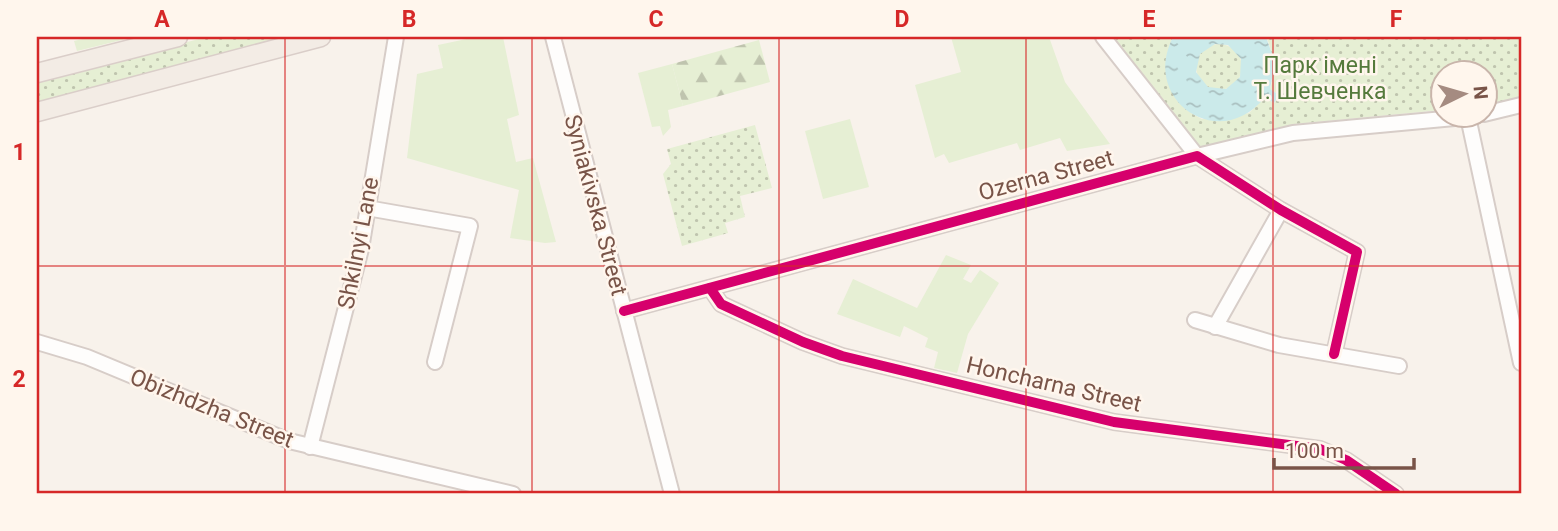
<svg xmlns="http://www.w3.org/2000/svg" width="1558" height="531" font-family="Roboto,sans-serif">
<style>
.green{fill:#e6efd4}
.forest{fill:url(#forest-firs)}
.park{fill:url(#park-dots)}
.water{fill:url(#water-ripples);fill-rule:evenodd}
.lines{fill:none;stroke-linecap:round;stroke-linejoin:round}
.minor-casing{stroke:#d7cdc8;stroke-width:18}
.major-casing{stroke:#dacec9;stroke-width:21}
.minor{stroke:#fefdfc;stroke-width:14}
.major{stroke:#f3ece5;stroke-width:18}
.cycleway-casing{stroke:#fff6ed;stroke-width:15}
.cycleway{stroke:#d6006c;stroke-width:10}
.grid{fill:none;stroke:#d62828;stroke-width:2;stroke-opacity:0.55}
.labels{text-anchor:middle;stroke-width:5;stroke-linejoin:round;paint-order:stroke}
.park-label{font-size:23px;fill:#557a3c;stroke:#fff6ed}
.street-label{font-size:23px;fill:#795448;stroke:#fff6ed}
.neatline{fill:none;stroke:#d62828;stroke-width:2.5}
.grid-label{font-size:23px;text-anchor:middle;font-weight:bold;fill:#d62828}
</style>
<defs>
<pattern id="forest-firs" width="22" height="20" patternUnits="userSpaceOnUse" patternTransform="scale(1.75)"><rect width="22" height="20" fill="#e6efd4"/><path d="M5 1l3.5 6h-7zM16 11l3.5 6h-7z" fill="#bfc4ae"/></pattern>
<pattern id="park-dots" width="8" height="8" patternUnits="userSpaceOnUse" patternTransform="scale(1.75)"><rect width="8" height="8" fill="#e6efd4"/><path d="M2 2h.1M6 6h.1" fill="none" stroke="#bfc4ae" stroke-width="1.8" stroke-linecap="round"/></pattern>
<pattern id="water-ripples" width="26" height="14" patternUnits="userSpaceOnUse" patternTransform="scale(1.75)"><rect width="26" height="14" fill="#cbeaea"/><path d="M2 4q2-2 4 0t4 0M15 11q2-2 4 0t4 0" fill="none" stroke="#aac0c0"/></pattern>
</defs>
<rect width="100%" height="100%" fill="#f8f2eb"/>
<!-- green -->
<g class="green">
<path d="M90,37h44l-57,14 -3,-10z"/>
<path d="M476,37h27l16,78 -12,4 9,43 17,-4 23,84 -11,1 -35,-5 9,-48 -112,-32 10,-84 26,-6 -5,-23z"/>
<path d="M951,37h98l16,45 45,62 -43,7 -7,-13 -40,12 -3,-7 -68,20 -5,-9 -9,4 -20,-73 46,-13z"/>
<path d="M672,64l11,42 -15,4 3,17 -8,9 -3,-10 -8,1 -14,-54z"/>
<path d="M850,119l19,68 -46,12 -18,-68z"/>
<path d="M946,255l25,10 -8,14 8,4 9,-13 19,13 -31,51 -11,39 -23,-5 4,-16 -13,-5 3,-9 -24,-12 -4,11 -63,-23 16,-35 64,29z"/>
</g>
<!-- forest -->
<path class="forest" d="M759,40l11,42 -87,24 -11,-42z"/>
<!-- park -->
<g class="park">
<path d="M207,37h96l-266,67v-24z"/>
<path d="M1110,37h63c-16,32 -3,67 29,82l47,-6 16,-16 9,6 5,-8 -9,-6c5,-13 3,-40 -4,-52h255v60l-36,9 -1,-32h-42v36l-146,14 -99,24z"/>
<circle cx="1219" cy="67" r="23"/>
<path d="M755,125l17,63 -32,8 5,21 -20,6 3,10 -46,13 -19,-72 8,-10 -4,-15z"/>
</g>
<!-- water -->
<path class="water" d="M1266,37l9,25 -5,27 9,6 -5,8 -9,-6c-45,57 -125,4 -92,-60zM1215,44l13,1 13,14 -1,18 -14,12 -18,-2 -12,-15 4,-18z"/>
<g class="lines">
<defs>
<g id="minor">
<path d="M553,37l119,457"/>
<path d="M1103,37l94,119 96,-23 183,-17"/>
<path d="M1484,114l37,-9"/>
<path d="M1468,117l53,246"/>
<path d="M367,208l103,18 -35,136"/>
<path d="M710,288l11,16 82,38 39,14 272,66 206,27 26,11 50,34"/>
<path d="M624,311l573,-155 84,54 76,42 -23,102"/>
<path d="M1195,320l84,25 120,21"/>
<path d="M1215,327l66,-117"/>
<path d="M37,342l50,15 202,84 224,53"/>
<path d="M310,447l51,-198 35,-212"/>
</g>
<g id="major">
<path d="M37,73l141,-36"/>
<path d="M37,112l284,-75"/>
</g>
</defs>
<!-- minor casing -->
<use href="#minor" class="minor-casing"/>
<!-- major casing -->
<use href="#major" class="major-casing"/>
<!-- minor -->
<use href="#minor" class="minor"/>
<!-- major -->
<use href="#major" class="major"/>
<defs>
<g id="cycleway">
<path d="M710,288l11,16 82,38 39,14 272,66 206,27 26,11 50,34"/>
<path d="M624,311l573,-155 84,54 76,42 -23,102"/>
</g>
</defs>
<!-- cycleway casing -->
<use href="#cycleway" class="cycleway-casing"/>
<!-- cycleway -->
<use href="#cycleway" class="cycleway"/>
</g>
<!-- grid -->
<path class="grid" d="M285,37v457M532,37v457M779,37v457M1026,37v457M1273,37v457M37,266h1484"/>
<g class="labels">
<!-- park labels -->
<g class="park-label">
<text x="1320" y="73">Парк імені<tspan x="1320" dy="26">Т. Шевченка</tspan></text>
</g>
<!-- street labels -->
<g class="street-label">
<text transform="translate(1046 175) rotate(-15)" y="8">Ozerna Street</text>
<text transform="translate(596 205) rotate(75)" y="8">Syniakivska Street</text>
<text transform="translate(358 243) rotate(-79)" y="8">Shkilnyi Lane</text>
<text transform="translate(1054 384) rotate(13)" y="8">Honcharna Street</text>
<text transform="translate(212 408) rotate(22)" y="8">Obizhdzha Street</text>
</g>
</g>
<!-- border -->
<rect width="1558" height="531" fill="none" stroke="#fff6ed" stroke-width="77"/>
<!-- north arrow -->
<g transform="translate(1464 94) rotate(85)"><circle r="33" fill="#fff6ed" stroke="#c9b5ab" stroke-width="2"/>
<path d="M0-5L12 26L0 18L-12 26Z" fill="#a58b81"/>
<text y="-10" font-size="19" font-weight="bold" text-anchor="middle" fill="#795448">N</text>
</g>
<!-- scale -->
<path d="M1274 458v10h140v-10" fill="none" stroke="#795448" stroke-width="3.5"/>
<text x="1285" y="458" font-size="21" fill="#795448" stroke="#fff6ed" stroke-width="5" paint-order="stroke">100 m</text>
<rect x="38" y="38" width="1482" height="454" class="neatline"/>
<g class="grid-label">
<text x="162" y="27">A</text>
<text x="409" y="27">B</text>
<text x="656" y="27">C</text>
<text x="902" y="27">D</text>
<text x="1149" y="27">E</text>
<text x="1396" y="27">F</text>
<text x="19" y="160">1</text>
<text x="19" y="387">2</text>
</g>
</svg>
